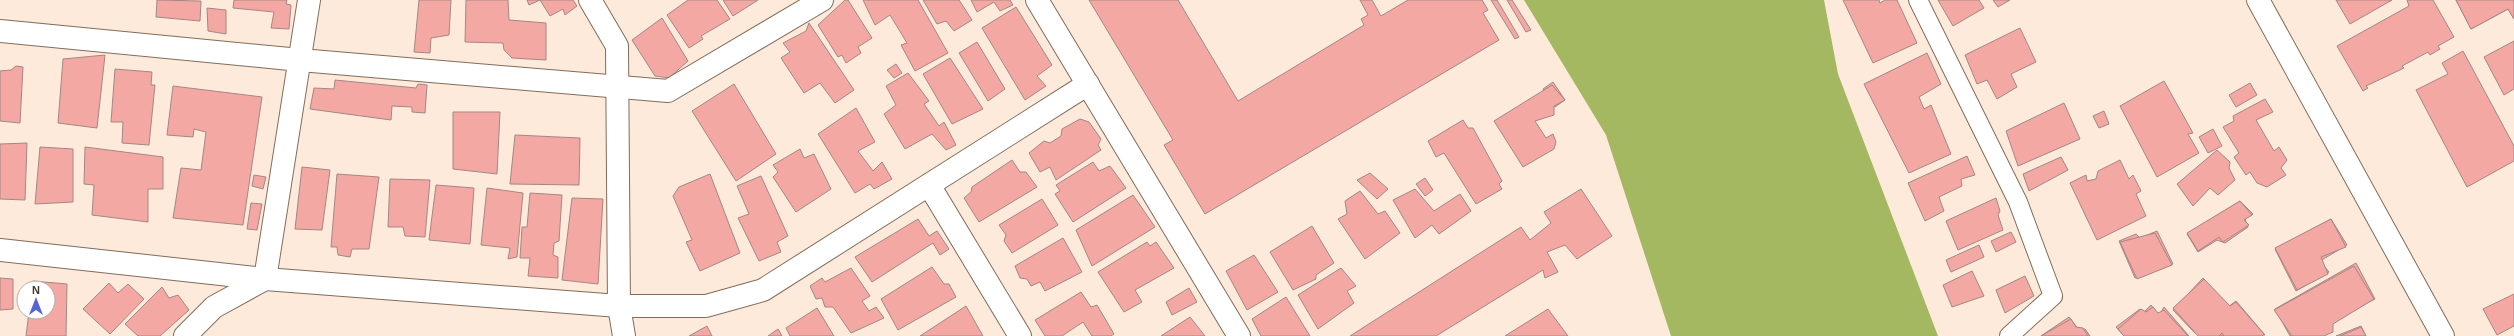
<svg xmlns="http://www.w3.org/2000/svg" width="2514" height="336" font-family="Arial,sans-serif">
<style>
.forest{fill:#a4b862}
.building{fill:#f4a8a4;stroke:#a58684}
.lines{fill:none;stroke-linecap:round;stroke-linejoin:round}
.service-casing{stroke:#826c5a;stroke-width:20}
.minor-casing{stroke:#826c5a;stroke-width:24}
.tertiary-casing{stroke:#826c5a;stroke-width:24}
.service{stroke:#fff;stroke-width:18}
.minor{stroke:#fff;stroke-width:22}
.tertiary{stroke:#fff;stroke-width:22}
</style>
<rect width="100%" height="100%" fill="#feeada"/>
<!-- forest -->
<path class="forest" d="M1524,0h300l14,74 100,262h-267l-65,-201z"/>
<!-- building -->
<g class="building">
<path d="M157,0l44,1 -1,20 -44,-4z"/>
<path d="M234,0h53l-1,4 5,1 -2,24 -18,-1 3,-16 -41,-4z"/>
<path d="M419,0h32l-2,35 -18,3 -1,15 -16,-1z"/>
<path d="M466,0h42l1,20 37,3v37l-34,-2 -8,-8 -1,-7 -38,-1z"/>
<path d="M527,0h46l4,6 -12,9 -2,-6 -13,7 -10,-16 -11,5z"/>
<path d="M688,0h29l13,19 -29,17 2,3 -14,9 -22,-33z"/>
<path d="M723,0h35l-25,16z"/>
<path d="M845,0h3l24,38 -14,9 3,6 -15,10 -4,-8 -4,2 -20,-32z"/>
<path d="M863,0h55l30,53 -33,18 -14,-26 6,-2 -17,-28 -15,10z"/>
<path d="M923,0h36l13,20 -18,11 -8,-10 -9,3z"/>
<path d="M971,0h39l3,5 -13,6 -6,-9 -17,10z"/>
<path d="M1089,0h89l60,101 126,-76 -3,-6 7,-4 -8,-15h12l9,16 27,-16h74l6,10 -5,3 16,27 -294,174 -41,-69 9,-5z"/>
<path d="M1491,0h6l22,37 -4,2z"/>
<path d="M1507,0h5l19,30 -5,2z"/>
<path d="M1843,0h36l1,3 5,-3h12l20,43 -44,20z"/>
<path d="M1938,0h41l5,8 -31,18z"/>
<path d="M1993,0h17l-12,7z"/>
<path d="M2336,0h56l-42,24z"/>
<path d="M2433,0l21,37 -16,9 2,3 -10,6 -2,-3 -26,14 2,2 -38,18 2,2 -5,3 -26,-45 72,-40 -2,-6z"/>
<path d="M2456,0h58v19l-6,-10 -37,20z"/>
<path d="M2456,0h58v19l-6,-10 -37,20z"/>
<path d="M1016,7l36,58 -15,11 9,10 -21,14 -43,-72z"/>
<path d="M207,8l19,2v24l-18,-3z"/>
<path d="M662,18l26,43 -19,17 -14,-2 -23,-36z"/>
<path d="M809,23l45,67 -19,13 -15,-20 -16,10 -23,-35 9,-6 -7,-9 23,-12z"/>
<path d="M2020,28l16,34 -25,12 6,13 -20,12 -10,-19 -10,4 -12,-29z"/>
<path d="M2514,41v48l-10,6 -20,-38z"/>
<path d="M977,42l28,47 -17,12 -29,-48z"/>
<path d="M2463,51l51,95v15l-47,26 -51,-97 32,-16 -6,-11z"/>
<path d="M1927,53l14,31 -22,13 5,12 7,-4 20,49 -42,19 -45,-89z"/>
<path d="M105,55l-8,73 -39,-5 5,-64z"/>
<path d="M950,58l33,51 -31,15 -29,-50z"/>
<path d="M896,64l6,9 -8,5 -7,-8z"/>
<path d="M16,66l7,1 -3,56 -20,-2v-50l11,-1z"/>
<path d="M115,69l37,3 -1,13h4l-6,60 -27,-2 1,-21h-12z"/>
<path d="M908,73l21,28 -5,3 15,22 5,-4 12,23 -10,5 -14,-16 -27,15 -21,-35 12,-9 -10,-19z"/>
<path d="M335,80l81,8 2,-4 9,1 -2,28 -13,-1v-5l-20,-1 -1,14 -81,-11 4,-21 20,1z"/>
<path d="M2164,81l29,52 -5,1 11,19 -42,24 -37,-71z"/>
<path d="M1553,82l12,18 -10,7 -12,-18z"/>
<path d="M2250,83l7,12 -21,12 -7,-12z"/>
<path d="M734,84l42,70 -40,27 -44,-70z"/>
<path d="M1552,85l13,15 -11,6v9l-19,6 11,17 7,-4 3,8 -2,7 -31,18 -29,-46z"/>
<path d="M173,86l89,11 -19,128 -70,-7 8,-50 20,2 5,-38 -12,-3 -1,8 -26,-2z"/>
<path d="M2265,99l8,13 -17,8 18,31 5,-4 8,13 -6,8 5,7 -19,12 -10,-4 -7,-11 -4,3 -12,-18 5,-4 -16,-26 11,-6 -1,-5z"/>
<path d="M2064,103l16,36 -62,27 -12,-35z"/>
<path d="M856,108l19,34 -17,9 15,20 9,-9 10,17 -18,10 -4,-5 -15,9 -37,-59z"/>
<path d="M2104,111l5,13 -10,4 -6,-12z"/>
<path d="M453,112h47l-3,62 -44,-5z"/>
<path d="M1080,119l9,3 12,17 -3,6 3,5 -45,30 -6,-13 -10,5 -11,-19 15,-12 6,2 11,-7 1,-7z"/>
<path d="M1463,120l5,8h5l29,53 -3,3 3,5 -26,15 -32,-51 -8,4 -8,-16z"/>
<path d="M2213,129l9,17 -14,7 -9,-16z"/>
<path d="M515,135l65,3 -1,47 -69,-1z"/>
<path d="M27,143l-2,57 -25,-1v-55z"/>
<path d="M40,147l33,2v53l-38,2z"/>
<path d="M85,147l78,10v32h-15v33l-56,-7 2,-30 -10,-1z"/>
<path d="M800,149l4,9 10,-4 17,35 -35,23 -23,-35 5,-5 -5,-7z"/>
<path d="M2217,150l13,12 -1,6 6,12 -17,15 -8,-7 -17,18 -16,-22z"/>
<path d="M1967,156l8,19 -14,4 1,7 -23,11 5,14 -19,10 -17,-38z"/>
<path d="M2061,157l7,13 -39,21 -6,-17z"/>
<path d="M1012,160l8,12h6l11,15 -58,35 -15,-24 7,-6 1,-5z"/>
<path d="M2120,160l9,19 4,-4 8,16 -5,3 10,22 -49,24 -27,-57 16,-8 1,6 9,-2 2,-8z"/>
<path d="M1093,162l6,9 11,-5 16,22 -53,34 -18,-28 5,-3 -4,-6z"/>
<path d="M302,167l28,3 -8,60 -27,-1z"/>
<path d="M1370,173l18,16 -11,10 -20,-19z"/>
<path d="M337,174l42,3 -10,72h-17l-2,8 -12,-2 -1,-8h-6z"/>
<path d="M710,174l30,79 -40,18 -14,-29 6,-2 -19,-44 6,-9z"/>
<path d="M254,175l12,2 -3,12 -11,-3z"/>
<path d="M761,176l27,60 -11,6 4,10 -22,9 -21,-43 11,-4 -12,-28z"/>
<path d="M1425,178l8,12 -8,6 -9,-12z"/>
<path d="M390,179l40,1 -5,57 -20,-1 -2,-9h-15z"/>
<path d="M436,185l38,3 -4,56 -41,-4z"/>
<path d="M487,188l36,5 -6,64 -9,2 2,-11 -29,-3z"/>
<path d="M1415,189l19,22 26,-17 11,17 -32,23 -7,-9 -17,13 -22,-38z"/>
<path d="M1581,189l31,47 -35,23 -12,-14 -18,7 11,20 -13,6 -2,-8 -107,66h-86l171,-109 9,13 21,-17 -7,-11z"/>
<path d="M1360,191l18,23 7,-3 15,22 -35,26 -27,-40 9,-5 -2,-13z"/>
<path d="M530,193l32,2 -3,46 -5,2 -1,12 5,2v21l-30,-2 2,-18h-10l2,-31h5z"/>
<path d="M1133,195l22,32 -63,39 -16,-36z"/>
<path d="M572,198l31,1 -5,85 -36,-4z"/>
<path d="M1996,198l4,13 -2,4 5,15 -45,20 -12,-29z"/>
<path d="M1042,199l16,26 -46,28 -8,-12 2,-6 -7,-10z"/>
<path d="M2240,201l13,13 -8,5 3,8 -23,16 -8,-3 -19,12 -11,-18z"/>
<path d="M2240,201l12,14 -8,5 5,5 -26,17 -4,-5 -21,14 -11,-18z"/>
<path d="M251,203l11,1 -5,26 -10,-1z"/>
<path d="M918,219l11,17 8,-5 12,18 -9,6 -7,-12 -61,39 -17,-25z"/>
<path d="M2331,219l16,26 -27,16 9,11 -33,19 -21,-42z"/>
<path d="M2331,219l15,28 -25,10 7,17 -31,16 -22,-42z"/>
<path d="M1312,226l22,37 -18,12v4l-23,11 -23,-38z"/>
<path d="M2157,231l16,33 -38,14 -16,-37 17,-7 4,4z"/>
<path d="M2011,232l5,10 -20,10 -5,-11z"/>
<path d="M2155,233l17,32 -35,14 -17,-37z"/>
<path d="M1063,238l19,34 -37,19 -5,-9 -9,4 -4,-7 -7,-1 -5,-12z"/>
<path d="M1147,242l3,4 6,-4 18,26 -39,22 7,12 -18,10 -26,-40z"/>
<path d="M1979,245l5,12 -33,15 -5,-12z"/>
<path d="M1254,255l24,37 -31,18 -21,-39z"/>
<path d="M2356,263l19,36 -43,22v9l-9,6h-33l-15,-27z"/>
<path d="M2354,266l20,33 -41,25v8l-9,4h-32l-18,-26z"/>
<path d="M932,267l12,17h5l7,13 -58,33 -17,-31z"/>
<path d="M851,268l19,28 -8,5 7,10 7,-4 8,11 -33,15 -18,-26h-8l-3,-9 -6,1 -6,-13 12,-8 3,4z"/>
<path d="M1341,268l15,18 -9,5 7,12 -36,26 -20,-34z"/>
<path d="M1972,271l12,25 -32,11 -9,-22z"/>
<path d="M2025,276l9,20 -29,17 -9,-23z"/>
<path d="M0,278l13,1v30l-13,1z"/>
<path d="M2203,278l25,29 8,-6 29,34 -66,1 -7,-6 -19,-20z"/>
<path d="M2204,279l26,27 6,-4 28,32 -2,2h-38l-2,-3 -3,3h-21l-25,-28z"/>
<path d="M33,281l34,3 -1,52h-40l3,-24h19v-24h-16z"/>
<path d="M109,283l9,10 10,-9 16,15 -34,35 -27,-25z"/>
<path d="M162,287l7,11 9,-3 11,15 -29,26h-22l-13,-12z"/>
<path d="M1189,288l8,14 -25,13 -6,-13z"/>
<path d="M1081,292l10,15 6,-2 17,29 -3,2h-19l-9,-14 -21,14h-17l-10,-16z"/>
<path d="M2514,294v32l-17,9 -14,-26z"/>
<path d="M1286,297l24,39h-49l-9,-17z"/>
<path d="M2151,305l8,11 5,-9 25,29h-65l-8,-9 24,-18 3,4z"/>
<path d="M966,306l17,30h-63z"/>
<path d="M2153,307l5,6 6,-3 24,26h-64l-6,-7 23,-20 5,3z"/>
<path d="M817,308l17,28h-44l-4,-8z"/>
<path d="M1548,309l20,27h-63z"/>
<path d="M1190,317l15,19h-44z"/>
<path d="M2069,317l10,13 6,-1 5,7h-49z"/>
<path d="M2071,319l5,8 7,1 5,8h-47z"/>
<path d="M707,326l5,10h-23z"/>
<path d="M2361,326l5,10h-30z"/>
<path d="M2361,327l5,9h-26z"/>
<path d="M778,329l4,7h-14z"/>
</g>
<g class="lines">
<defs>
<path id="service" d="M1918,0l100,202 35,94 -44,40"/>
<g id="minor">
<path d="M590,0l27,46 2,260 5,30"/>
<path d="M1037,0l202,336"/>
<path d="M0,31l300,29 368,31 154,-91"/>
<path d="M929,185l91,151"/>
<path d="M0,250l265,29 354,27h87l57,-16 325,-206"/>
<path d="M265,279l44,-279"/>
<path d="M185,336l29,-29 51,-28"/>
</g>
<path id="tertiary" d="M2258,0l185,336"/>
</defs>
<!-- service casing -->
<use href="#service" class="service-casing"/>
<!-- minor casing -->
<use href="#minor" class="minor-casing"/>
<!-- tertiary casing -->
<use href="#tertiary" class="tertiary-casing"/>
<!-- service -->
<use href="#service" class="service"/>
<!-- minor -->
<use href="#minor" class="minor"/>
<!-- tertiary -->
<use href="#tertiary" class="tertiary"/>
</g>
<!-- north arrow -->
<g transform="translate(36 300)"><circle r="19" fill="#ffffff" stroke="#b3afac"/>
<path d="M0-3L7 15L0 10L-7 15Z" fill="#5563d9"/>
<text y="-6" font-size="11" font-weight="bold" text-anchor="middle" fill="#40362f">N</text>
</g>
</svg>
